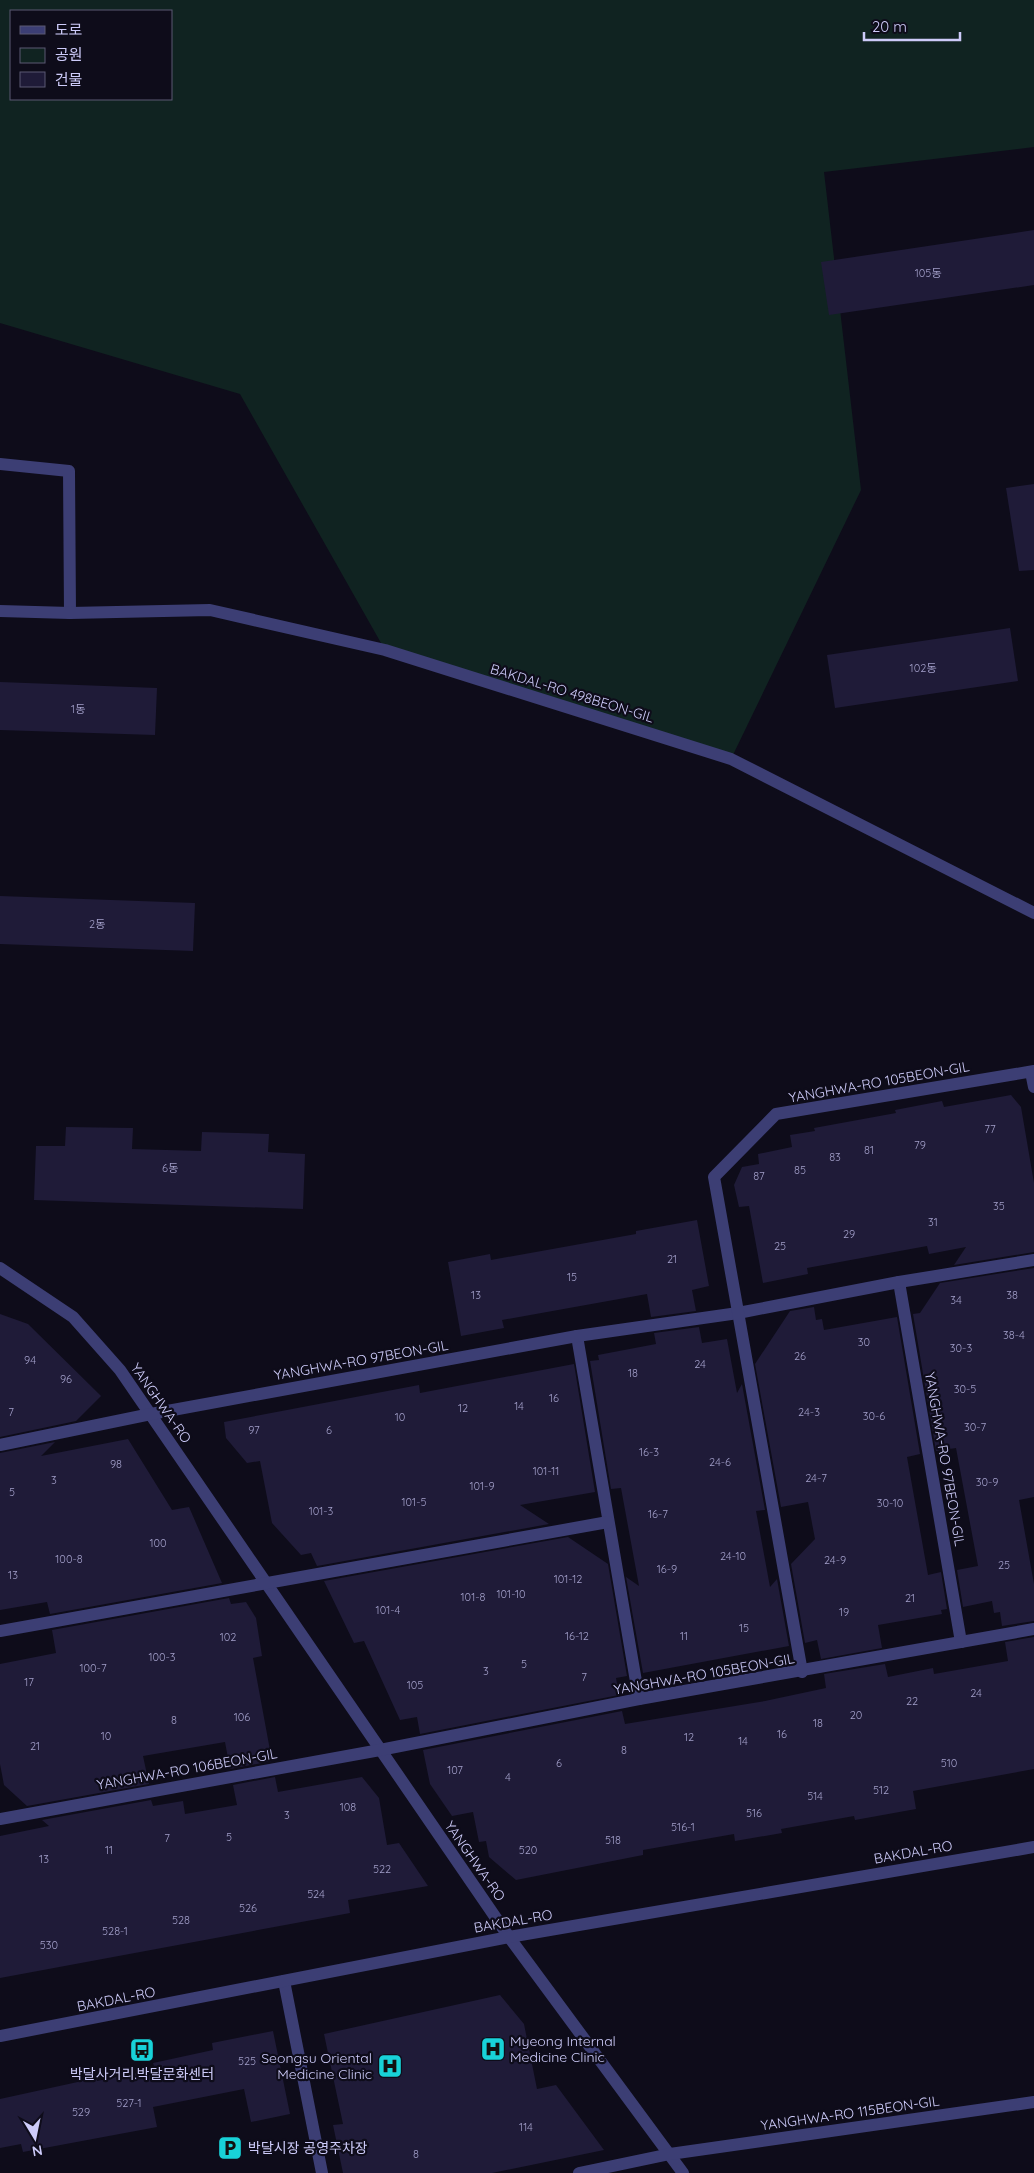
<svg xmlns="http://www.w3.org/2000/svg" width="1034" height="2173" font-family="Quicksand,'Noto Sans KR',sans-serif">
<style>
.green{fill:#102321;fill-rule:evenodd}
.building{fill:#1f1b38}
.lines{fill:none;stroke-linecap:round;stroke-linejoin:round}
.minor{stroke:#3c3e74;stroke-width:12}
.labels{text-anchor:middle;stroke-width:4.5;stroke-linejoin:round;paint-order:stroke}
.number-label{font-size:11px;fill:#a29fc9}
.street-label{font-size:14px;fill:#cdcbf9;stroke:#0e0c1a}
.poi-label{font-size:14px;fill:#cdcbf9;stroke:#0e0c1a;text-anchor:start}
</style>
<rect width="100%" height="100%" fill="#0e0c1a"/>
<!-- green -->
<path class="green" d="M0,0h1034v147l-210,25 37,318 -130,269 -346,-109 -145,-256 -240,-71zM11,11h160v88h-160z"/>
<!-- building -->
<g class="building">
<path d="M1034,230v55l-205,30 -8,-53z"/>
<path d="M1034,484v86l-15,1 -13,-83z"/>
<path d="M1010,628l8,53 -183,27 -8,-53z"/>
<path d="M0,682l157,6 -2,47 -155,-5z"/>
<path d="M0,896l195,7 -2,48 -193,-7z"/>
<path d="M1011,1095l10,12 13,76v69l-80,13 12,-18 -37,7 -2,-8 -120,22 1,6 -45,9 -14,-77 -10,1 -5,-22 8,-18 17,-3 -1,-10 34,-7 -2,-12 25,-4 -1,-3 82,-15 -1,-3 47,-9 2,6z"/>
<path d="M66,1127l67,1 -1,21 69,2 1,-19 67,2 -1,18 37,2 -2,55 -269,-9 2,-54h29z"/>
<path d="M697,1220l12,66 -17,4 4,21 -45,6 -4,-23 -145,26 2,8 -43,8 -13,-74 42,-8 1,6 145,-26v-3z"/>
<path d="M1034,1268v229l-15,3 15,84v37l-32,5 -2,-14 -6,1 -2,-12 -29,6 -6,-37 21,-4 -22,-118 -20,3 -23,-137 7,-1 20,-30z"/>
<path d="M814,1307l2,13 6,-1 2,11 73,-13 23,137 -13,3 21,118 13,-3 6,37 -6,1 1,4 -64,11 4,23 -61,11 -4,-19 -12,3 -14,-79 24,-25 -7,-37 -27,5 -26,-143 35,-53z"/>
<path d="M0,1314l28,10 73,72 -25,25 -76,16z"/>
<path d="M699,1327l3,16 25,-4 10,54 5,-9 23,126 -9,1 14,76 7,-8 12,67 -146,27 -17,-96 13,9 -18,-98 -10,1 -21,-128 9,-1 -1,-5 58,-11 -2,-11z"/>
<path d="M574,1364l21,128 -75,13 29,19 -232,42 -6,-13 -10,2 -29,-32 -12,-62 -13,2 -21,-25 -2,-16 195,-37 1,8z"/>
<path d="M128,1439l44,71 17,-3 33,76 -172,31 -3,-12 -47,8v-157l55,-11 -14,14z"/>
<path d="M568,1537l40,27 19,112 -11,2 3,17 -199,39 -3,-17 -17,3 -36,-79 -10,2 -30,-62z"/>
<path d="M229,1598l2,6 15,-2 10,16 6,38 -9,2 19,103 -42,8 -5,-27 -82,14 6,28 -122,22 -23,-21 -4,-21v-100l56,-11 -4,-23z"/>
<path d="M1034,1637v132l-121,22 3,18 -61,11 -1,-4 -73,13 1,4 -47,8 -1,-7 -91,16v5l-127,25 -27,-23 -3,-16 -7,1 -6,-30 -21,4 -22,-32 -7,-34 199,-39 3,13 140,-23 61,-13 -2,-14 61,-10 3,13 45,-9 1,6 74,-13 -3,-19z"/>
<path d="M275,1777l3,15 84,-15 17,21 8,47 12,-2 29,43 -80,14 2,13 -350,65v-142l49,-10 -7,-6 109,-20 2,6 30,-5 2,13 52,-9 -4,-20z"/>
<path d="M500,1995l24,29 13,65 19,-4 48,65 -112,23h-149l-10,-48 10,-1 -19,-90z"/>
<path d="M273,2031l17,83 -39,8 -7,-33 -91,18 4,20 -134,25 -2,-8 -21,4v-49l96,-21 1,3 58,-12 -2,-6 60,-13 -1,-7z"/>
</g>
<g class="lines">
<!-- minor -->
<g class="minor">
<path d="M0,464l69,7 1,142"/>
<path d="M0,611l70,2 140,-3 175,40 346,109 303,154"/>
<path d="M1031,1072l3,15"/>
<path d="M0,1268l73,49 47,53 389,567 174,236"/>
<path d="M899,1282l62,360"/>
<path d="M577,1336l62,363"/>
<path d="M0,1445l151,-31 426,-78 161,-23 161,-31 135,-22"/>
<path d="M0,1631l608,-109"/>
<path d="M802,1672l-88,-495 62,-63 258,-43"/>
<path d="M0,1819l380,-69 259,-51 395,-70"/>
<path d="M284,1981l38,192"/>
<path d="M0,2036l509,-99 525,-90"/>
<path d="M579,2173l91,-19 364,-52"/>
</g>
</g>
<!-- icons -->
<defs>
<symbol id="hospital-square" viewBox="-11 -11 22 22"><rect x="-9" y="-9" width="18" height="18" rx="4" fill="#18d2d8" stroke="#0e0c1a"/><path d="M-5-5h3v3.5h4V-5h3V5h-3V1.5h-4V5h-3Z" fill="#111"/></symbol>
<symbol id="bus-square" viewBox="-11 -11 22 22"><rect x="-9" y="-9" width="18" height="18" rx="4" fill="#18d2d8" stroke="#0e0c1a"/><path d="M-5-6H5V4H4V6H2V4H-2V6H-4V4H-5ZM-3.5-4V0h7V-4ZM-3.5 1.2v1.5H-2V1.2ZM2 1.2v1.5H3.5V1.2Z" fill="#111"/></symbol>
<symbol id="parking-square" viewBox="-11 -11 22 22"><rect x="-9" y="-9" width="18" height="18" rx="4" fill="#18d2d8" stroke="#0e0c1a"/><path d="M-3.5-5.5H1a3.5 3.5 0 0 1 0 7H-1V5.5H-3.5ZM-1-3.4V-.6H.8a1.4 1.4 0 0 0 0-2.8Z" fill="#111"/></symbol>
</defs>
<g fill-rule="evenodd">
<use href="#hospital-square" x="479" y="2035" width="28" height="28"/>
<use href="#bus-square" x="128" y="2036" width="28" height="28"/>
<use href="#hospital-square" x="376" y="2052" width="28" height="28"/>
<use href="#parking-square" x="216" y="2134" width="28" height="28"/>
</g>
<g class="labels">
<!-- number labels -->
<g class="number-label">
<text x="928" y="277">105동</text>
<text x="923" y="672">102동</text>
<text x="78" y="713">1동</text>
<text x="97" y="928">2동</text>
<text x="990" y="1133">77</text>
<text x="920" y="1149">79</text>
<text x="869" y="1154">81</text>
<text x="835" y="1161">83</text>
<text x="170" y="1172">6동</text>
<text x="800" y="1174">85</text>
<text x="759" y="1180">87</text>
<text x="999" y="1210">35</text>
<text x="933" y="1226">31</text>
<text x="849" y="1238">29</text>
<text x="780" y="1250">25</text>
<text x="672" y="1263">21</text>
<text x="572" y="1281">15</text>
<text x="476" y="1299">13</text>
<text x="1012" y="1299">38</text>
<text x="956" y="1304">34</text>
<text x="1014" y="1339">38-4</text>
<text x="864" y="1346">30</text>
<text x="961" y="1352">30-3</text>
<text x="800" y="1360">26</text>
<text x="30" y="1364">94</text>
<text x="700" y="1368">24</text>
<text x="633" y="1377">18</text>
<text x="66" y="1383">96</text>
<text x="965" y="1393">30-5</text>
<text x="554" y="1402">16</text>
<text x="519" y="1410">14</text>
<text x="463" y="1412">12</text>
<text x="11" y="1416">7</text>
<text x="809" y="1416">24-3</text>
<text x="874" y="1420">30-6</text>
<text x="400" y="1421">10</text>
<text x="975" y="1431">30-7</text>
<text x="254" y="1434">97</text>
<text x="329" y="1434">6</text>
<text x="649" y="1456">16-3</text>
<text x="720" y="1466">24-6</text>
<text x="116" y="1468">98</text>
<text x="546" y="1475">101-11</text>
<text x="816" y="1482">24-7</text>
<text x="54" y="1484">3</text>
<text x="987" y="1486">30-9</text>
<text x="482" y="1490">101-9</text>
<text x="12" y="1496">5</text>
<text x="414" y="1506">101-5</text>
<text x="890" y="1507">30-10</text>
<text x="321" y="1515">101-3</text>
<text x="658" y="1518">16-7</text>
<text x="158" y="1547">100</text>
<text x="733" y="1560">24-10</text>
<text x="69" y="1563">100-8</text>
<text x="835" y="1564">24-9</text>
<text x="1004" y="1569">25</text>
<text x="667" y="1573">16-9</text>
<text x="13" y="1579">13</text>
<text x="568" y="1583">101-12</text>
<text x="511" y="1598">101-10</text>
<text x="473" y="1601">101-8</text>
<text x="910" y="1602">21</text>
<text x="388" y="1614">101-4</text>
<text x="844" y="1616">19</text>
<text x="744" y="1632">15</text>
<text x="577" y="1640">16-12</text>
<text x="684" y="1640">11</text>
<text x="228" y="1641">102</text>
<text x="162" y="1661">100-3</text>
<text x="524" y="1668">5</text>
<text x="93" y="1672">100-7</text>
<text x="486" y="1675">3</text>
<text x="584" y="1681">7</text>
<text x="29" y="1686">17</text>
<text x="415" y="1689">105</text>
<text x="976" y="1697">24</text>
<text x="912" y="1705">22</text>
<text x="856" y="1719">20</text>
<text x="242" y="1721">106</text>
<text x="174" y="1724">8</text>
<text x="818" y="1727">18</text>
<text x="782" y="1738">16</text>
<text x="106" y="1740">10</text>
<text x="689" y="1741">12</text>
<text x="743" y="1745">14</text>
<text x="35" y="1750">21</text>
<text x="624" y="1754">8</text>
<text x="559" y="1767">6</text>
<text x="949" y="1767">510</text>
<text x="455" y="1774">107</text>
<text x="508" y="1781">4</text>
<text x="881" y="1794">512</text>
<text x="815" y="1800">514</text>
<text x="348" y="1811">108</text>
<text x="754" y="1817">516</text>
<text x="287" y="1819">3</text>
<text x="683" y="1831">516-1</text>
<text x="229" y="1841">5</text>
<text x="167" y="1842">7</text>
<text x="613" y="1844">518</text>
<text x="109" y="1854">11</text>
<text x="528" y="1854">520</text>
<text x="44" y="1863">13</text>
<text x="382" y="1873">522</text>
<text x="316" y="1898">524</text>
<text x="248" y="1912">526</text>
<text x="181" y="1924">528</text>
<text x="115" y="1935">528-1</text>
<text x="49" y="1949">530</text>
<text x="247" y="2065">525</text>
<text x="129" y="2107">527-1</text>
<text x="81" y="2116">529</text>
<text x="526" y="2131">114</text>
<text x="416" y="2158">8</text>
</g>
<!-- street labels -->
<g class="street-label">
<text transform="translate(572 693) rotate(17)" y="5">BAKDAL-RO 498BEON-GIL</text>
<text transform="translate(879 1082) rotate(-10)" y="5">YANGHWA-RO 105BEON-GIL</text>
<text transform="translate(361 1360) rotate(-10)" y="5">YANGHWA-RO 97BEON-GIL</text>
<text transform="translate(161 1403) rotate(55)" y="5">YANGHWA-RO</text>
<text transform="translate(945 1459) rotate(80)" y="5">YANGHWA-RO 97BEON-GIL</text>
<text transform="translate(704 1674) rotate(-10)" y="5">YANGHWA-RO 105BEON-GIL</text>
<text transform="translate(187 1769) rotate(-10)" y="5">YANGHWA-RO 106BEON-GIL</text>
<text transform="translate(913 1852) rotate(-10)" y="5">BAKDAL-RO</text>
<text transform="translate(475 1861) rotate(55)" y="5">YANGHWA-RO</text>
<text transform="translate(513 1921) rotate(-10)" y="5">BAKDAL-RO</text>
<text transform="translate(116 1999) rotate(-11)" y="5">BAKDAL-RO</text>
<text transform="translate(850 2113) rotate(-8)" y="5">YANGHWA-RO 115BEON-GIL</text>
</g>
<!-- poi labels -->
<g class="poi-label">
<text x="510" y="2046">Myeong Internal<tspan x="510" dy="16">Medicine Clinic</tspan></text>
<text x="372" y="2063" text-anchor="end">Seongsu Oriental<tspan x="372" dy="16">Medicine Clinic</tspan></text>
<text x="142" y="2079" text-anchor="middle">박달사거리.박달문화센터</text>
<text x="248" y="2153">박달시장 공영주차장</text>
</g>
</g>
<!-- legend -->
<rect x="10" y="10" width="162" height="90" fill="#0e0c1a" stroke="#5a5873"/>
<rect x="20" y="26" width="25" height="8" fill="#3c3e74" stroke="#5a5873"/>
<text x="55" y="35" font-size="15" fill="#cdcbf9">도로</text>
<rect x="20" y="48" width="25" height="15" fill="#102321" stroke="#5a5873"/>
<text x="55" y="60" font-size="15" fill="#cdcbf9">공원</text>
<rect x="20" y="72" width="25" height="15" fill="#1f1b38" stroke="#5a5873"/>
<text x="55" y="85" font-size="15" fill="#cdcbf9">건물</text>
<!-- north arrow -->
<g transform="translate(35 2138) rotate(170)" stroke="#0e0c1a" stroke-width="4" paint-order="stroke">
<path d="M0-4L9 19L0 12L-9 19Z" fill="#cdcbf9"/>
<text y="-8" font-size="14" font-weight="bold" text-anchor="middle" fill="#cdcbf9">N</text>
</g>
<!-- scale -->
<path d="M864 32v8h96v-8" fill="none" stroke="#cdcbf9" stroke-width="2.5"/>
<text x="872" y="32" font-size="15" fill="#cdcbf9" stroke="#0e0c1a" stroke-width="4" paint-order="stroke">20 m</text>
</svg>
